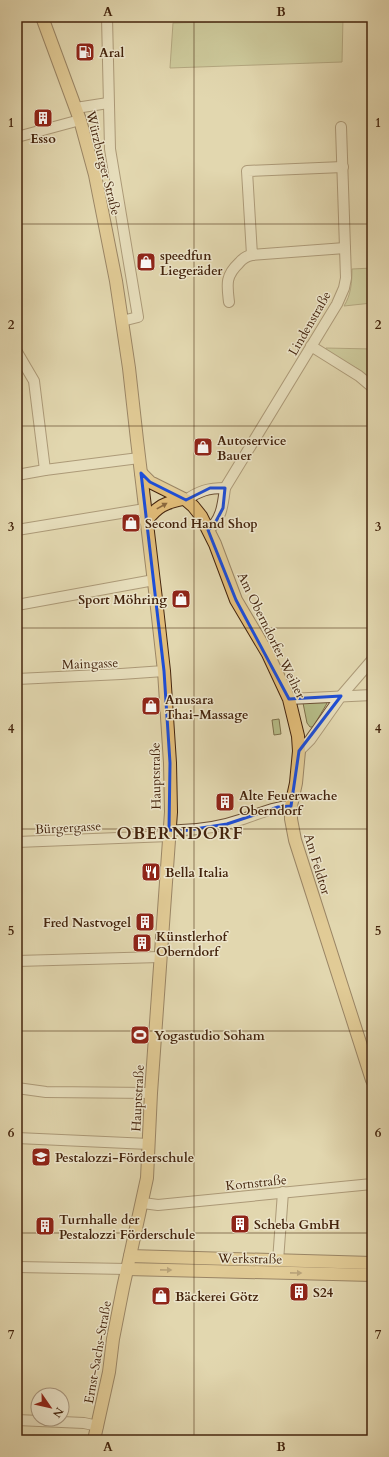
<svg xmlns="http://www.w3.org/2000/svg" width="389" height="1457" font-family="Cardo,serif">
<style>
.green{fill:#b6bd88;stroke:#7d704a}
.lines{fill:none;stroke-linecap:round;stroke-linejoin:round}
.minor-casing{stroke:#6c5136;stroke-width:12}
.major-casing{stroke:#44240d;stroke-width:14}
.minor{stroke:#ece5cb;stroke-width:10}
.major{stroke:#e1bc78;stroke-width:12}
.oneway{fill:#8b683d}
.marked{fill:none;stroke:#1d4ed8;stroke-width:3;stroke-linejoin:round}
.grid{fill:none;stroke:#44240d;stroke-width:1;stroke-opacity:0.55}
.labels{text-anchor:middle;stroke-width:3;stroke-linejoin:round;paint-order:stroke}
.poi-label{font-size:13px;font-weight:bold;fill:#44240d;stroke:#ece5cb;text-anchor:start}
.street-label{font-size:13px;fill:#44240d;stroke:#ece5cb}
.district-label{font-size:17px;font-weight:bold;letter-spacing:1px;fill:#44240d;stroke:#ece5cb}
.neatline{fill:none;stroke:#44240d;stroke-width:1.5}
.grid-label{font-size:13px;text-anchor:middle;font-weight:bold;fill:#44240d}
</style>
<rect width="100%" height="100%" fill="#e2d7af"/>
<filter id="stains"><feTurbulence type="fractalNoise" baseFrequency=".005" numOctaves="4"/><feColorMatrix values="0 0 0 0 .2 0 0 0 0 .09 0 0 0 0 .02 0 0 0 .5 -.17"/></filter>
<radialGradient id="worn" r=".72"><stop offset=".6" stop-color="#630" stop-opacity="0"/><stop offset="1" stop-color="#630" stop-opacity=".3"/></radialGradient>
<!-- green -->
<g class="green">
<path d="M343,18l-1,44 -172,6 3,-45z"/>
<path d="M372,268v35l-28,3c7,-11 8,-24 8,-37z"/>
<path d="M326,348l46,1v30l-12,-9 -35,-19z"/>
<path d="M325,702l2,1 -1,2 -13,22h-3l-3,-4 -4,-20z"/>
<path d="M279,719l2,15 -7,1 -2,-15z"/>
</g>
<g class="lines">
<defs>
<g id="minor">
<path d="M107,17l3,132 28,168 -16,4"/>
<path d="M76,108l32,-5"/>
<path d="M17,137l63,-17"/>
<path d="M343,167l-96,4 5,84 93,-7"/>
<path d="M229,302c-2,-17 -4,-26 10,-39 4,-5 7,-7 13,-8"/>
<path d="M311,346l48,30 13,11"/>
<path d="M17,352l17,29 11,89"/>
<path d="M17,475l28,-5 94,-12"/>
<path d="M186,500c13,-9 22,-12 39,-12"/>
<path d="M17,530l128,-21"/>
<path d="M208,530c14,-10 15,-27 17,-42l112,-184 7,-16 2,-10 -5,-151"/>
<path d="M17,605l137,-25"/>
<path d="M17,679l104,-5 43,-3"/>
<path d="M289,699l83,-4"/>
<path d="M299,751l11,-11 31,-44 31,-36"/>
<path d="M169,830c25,1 51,-3 74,-11 18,-6 30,-12 48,-13"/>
<path d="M17,842l152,-6"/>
<path d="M17,961l143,-4"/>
<path d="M17,1088l29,4 105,1"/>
<path d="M17,1138l132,6"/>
<path d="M143,1203l15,2 214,-21"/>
<path d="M278,1261l5,-69"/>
<path d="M17,1267l110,2"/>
<path d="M17,1420l67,3 14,3"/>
</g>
<g id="major">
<path d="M42,17l38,103 15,55 21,106 13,87 8,72 19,159 8,72 6,92 1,49 -20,281 -4,85 -24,110 -10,51 -4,33 -15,68"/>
<path d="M141,473l9,9 36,18 7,6 8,10 14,28 21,56 32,54 21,45 9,37 1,15 -3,32 -5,23v13l4,21 77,240"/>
<path d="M146,521c12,-15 18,-18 37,-22"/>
<path d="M130,1256l242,7"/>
<path d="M127,1269l245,6"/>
</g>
</defs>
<!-- minor casing -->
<use href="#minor" class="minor-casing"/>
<!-- major casing -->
<use href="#major" class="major-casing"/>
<!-- minor -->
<use href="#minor" class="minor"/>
<!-- major -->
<use href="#major" class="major"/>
</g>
<!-- one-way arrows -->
<defs><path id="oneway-solid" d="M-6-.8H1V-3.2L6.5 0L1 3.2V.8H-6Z"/></defs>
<g class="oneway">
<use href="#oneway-solid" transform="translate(162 506) rotate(-29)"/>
<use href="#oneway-solid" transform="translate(166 1270) rotate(1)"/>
<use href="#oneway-solid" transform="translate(296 1273) rotate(1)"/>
</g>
<!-- marked area -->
<path d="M0 0H389V1457H0ZM141,473l9,9 36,18 24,-12h15l-2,20 -9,17 -6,5 28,70 53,99 52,-3 -42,55 -8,55 -13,1 -51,17 -45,7 -13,-1 1,-67 -6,-92z" fill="#e2d7af" fill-opacity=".55" fill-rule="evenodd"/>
<path class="marked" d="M141,473l9,9 36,18 24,-12h15l-2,20 -9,17 -6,5 28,70 53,99 52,-3 -42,55 -8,55 -13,1 -51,17 -45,7 -13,-1 1,-67 -6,-92z"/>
<!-- grid -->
<path class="grid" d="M194,17v1423M17,224h355M17,426h355M17,628h355M17,829h355M17,1031h355M17,1233h355"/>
<!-- icons -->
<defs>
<symbol id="fuel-square" viewBox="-11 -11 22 22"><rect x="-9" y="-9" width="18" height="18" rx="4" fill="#8f2418" stroke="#ece5cb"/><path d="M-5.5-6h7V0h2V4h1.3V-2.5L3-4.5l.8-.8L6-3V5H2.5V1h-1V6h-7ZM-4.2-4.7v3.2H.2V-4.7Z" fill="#fff"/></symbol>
<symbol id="building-square" viewBox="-11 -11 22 22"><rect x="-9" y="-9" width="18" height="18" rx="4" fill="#8f2418" stroke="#ece5cb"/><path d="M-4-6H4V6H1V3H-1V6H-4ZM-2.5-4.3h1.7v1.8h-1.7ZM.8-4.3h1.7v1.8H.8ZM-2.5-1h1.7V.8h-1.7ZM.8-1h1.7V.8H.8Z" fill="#fff"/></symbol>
<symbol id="shop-square" viewBox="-11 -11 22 22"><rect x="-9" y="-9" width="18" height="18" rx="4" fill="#8f2418" stroke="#ece5cb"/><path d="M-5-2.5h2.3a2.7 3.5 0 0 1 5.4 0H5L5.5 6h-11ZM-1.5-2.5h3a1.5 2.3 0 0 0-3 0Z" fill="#fff"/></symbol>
<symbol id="restaurant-square" viewBox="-11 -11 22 22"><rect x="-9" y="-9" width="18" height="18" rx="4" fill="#8f2418" stroke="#ece5cb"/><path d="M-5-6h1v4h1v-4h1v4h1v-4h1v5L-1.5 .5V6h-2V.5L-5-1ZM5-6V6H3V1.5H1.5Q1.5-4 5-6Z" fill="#fff"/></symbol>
<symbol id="stadium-square" viewBox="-11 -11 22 22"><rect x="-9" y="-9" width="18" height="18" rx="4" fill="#8f2418" stroke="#ece5cb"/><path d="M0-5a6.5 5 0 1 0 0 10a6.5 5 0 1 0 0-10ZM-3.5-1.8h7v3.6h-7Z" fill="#fff"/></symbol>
<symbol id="school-square" viewBox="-11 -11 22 22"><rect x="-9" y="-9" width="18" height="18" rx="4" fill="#8f2418" stroke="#ece5cb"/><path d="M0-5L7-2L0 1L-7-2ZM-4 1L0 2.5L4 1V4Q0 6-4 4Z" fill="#fff"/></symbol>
</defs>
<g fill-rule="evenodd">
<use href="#fuel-square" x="74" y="41" width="22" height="22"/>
<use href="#building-square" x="32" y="107" width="22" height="22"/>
<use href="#shop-square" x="135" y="251" width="22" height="22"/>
<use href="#shop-square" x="192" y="436" width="22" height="22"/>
<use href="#shop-square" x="120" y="512" width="22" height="22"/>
<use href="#shop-square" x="170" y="588" width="22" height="22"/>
<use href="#shop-square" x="140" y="695" width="22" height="22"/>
<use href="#building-square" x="214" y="791" width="22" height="22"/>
<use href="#restaurant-square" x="140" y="861" width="22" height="22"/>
<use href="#building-square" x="134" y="911" width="22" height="22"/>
<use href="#building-square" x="131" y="932" width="22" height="22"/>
<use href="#stadium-square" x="129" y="1024" width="22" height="22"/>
<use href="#school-square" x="30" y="1146" width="22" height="22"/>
<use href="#building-square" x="229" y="1213" width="22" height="22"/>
<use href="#building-square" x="34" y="1215" width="22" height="22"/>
<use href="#building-square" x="288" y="1281" width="22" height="22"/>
<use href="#shop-square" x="150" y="1285" width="22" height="22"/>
</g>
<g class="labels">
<!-- poi labels -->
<g class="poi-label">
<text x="99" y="57">Aral</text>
<text x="43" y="143" text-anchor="middle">Esso</text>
<text x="160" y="260">speedfun<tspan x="160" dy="15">Liegeräder</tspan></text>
<text x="217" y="445">Autoservice<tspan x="217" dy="15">Bauer</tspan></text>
<text x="145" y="528">Second Hand Shop</text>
<text x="167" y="604" text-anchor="end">Sport Möhring</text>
<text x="165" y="704">Anusara<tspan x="165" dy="15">Thai-Massage</tspan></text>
<text x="239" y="800">Alte Feuerwache<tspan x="239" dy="15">Oberndorf</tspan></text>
<text x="165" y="877">Bella Italia</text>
<text x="131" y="927" text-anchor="end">Fred Nastvogel</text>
<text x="156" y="941">Künstlerhof<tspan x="156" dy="15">Oberndorf</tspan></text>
<text x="154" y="1040">Yogastudio Soham</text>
<text x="55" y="1162">Pestalozzi-Förderschule</text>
<text x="59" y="1224">Turnhalle der<tspan x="59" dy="15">Pestalozzi Förderschule</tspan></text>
<text x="254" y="1229">Scheba GmbH</text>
<text x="313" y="1297">S24</text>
<text x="175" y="1301">Bäckerei Götz</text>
</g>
<!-- street labels -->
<g class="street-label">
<text transform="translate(104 163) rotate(76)" y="5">Würzburger Straße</text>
<text transform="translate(309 323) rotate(-60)" y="5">Lindenstraße</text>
<text transform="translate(272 635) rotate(64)" y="5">Am Oberndorfer Weiher</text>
<text transform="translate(90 663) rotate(-2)" y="5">Maingasse</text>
<text transform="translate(155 776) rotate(-91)" y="5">Hauptstraße</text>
<text transform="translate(68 827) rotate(-3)" y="5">Bürgergasse</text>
<text transform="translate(318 864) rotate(73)" y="5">Am Feldtor</text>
<text transform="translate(137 1098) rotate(-87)" y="5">Hauptstraße</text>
<text transform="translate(256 1182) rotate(-6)" y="5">Kornstraße</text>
<text transform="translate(250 1258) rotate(1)" y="5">Werkstraße</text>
<text transform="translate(97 1352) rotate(-80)" y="5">Ernst-Sachs-Straße</text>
</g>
<!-- district labels -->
<g class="district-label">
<text x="180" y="839">OBERNDORF</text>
</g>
</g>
<!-- margin -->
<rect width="389" height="1457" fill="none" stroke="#e2d7af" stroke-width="44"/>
<!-- north arrow -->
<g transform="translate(50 1407) rotate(124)"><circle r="19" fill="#ece5cb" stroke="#a9987f"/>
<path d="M0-3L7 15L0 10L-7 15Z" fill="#8f2418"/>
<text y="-6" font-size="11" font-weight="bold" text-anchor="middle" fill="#44240d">N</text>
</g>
<rect x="22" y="22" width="345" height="1413" class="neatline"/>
<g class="grid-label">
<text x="108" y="16">A</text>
<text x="281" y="16">B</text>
<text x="11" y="127">1</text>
<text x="378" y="127">1</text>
<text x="11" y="329">2</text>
<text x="378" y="329">2</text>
<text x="11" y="531">3</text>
<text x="378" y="531">3</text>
<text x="11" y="733">4</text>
<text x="378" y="733">4</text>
<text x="11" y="935">5</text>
<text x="378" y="935">5</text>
<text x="11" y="1137">6</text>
<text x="378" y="1137">6</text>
<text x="11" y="1339">7</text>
<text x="378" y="1339">7</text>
<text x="108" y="1451">A</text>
<text x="281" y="1451">B</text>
</g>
<rect width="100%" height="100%" filter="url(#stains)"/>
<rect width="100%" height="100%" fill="url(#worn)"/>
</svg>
